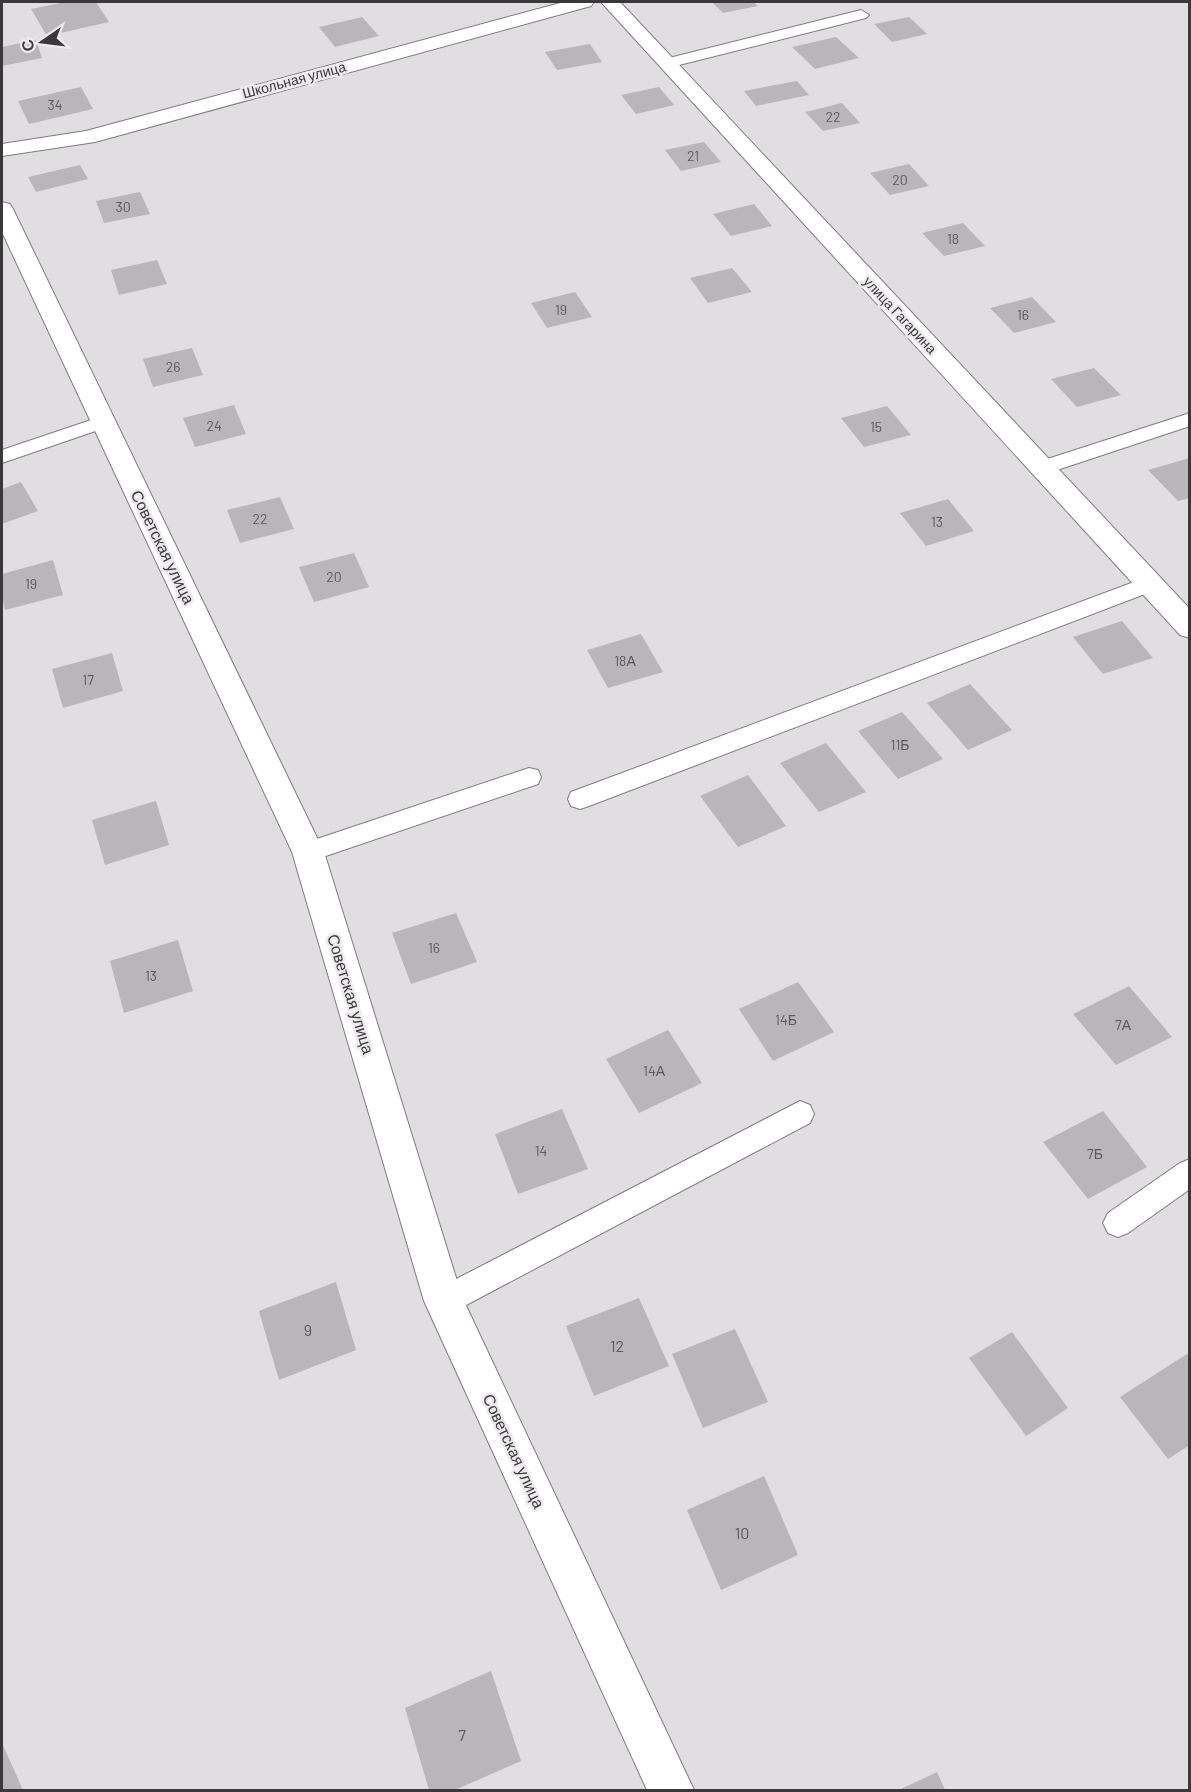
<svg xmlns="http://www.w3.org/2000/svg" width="1191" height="1792" font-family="Barlow,sans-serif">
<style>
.building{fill:#b8b6b9}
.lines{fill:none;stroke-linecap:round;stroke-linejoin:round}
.lane-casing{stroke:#7e7c7e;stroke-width:2}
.street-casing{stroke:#7e7c7e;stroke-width:2}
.lane{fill:#fff;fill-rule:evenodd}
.street{fill:#fff;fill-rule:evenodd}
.labels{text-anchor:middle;stroke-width:5;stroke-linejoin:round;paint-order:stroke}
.far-street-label{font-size:14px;fill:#3a393a;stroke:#edebee}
.number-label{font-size:14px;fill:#5a585a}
.street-label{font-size:16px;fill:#3a393a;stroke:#edebee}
.near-number-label{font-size:16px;fill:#5a585a}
</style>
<rect width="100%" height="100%" fill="#e0dee1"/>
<!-- building -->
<g class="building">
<path d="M66,2h30l13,20 -62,14 -16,-27z"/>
<path d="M712,2h41l5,4 -35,7z"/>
<path d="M362,17l17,19 -44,11 -16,-20z"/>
<path d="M909,17l18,17 -35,8 -18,-18z"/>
<path d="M836,37l23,21 -44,11 -23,-22z"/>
<path d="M36,40l6,18 -40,8v-19z"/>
<path d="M590,44l12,18 -45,8 -12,-18z"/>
<path d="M797,81l12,14 -53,11 -12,-15z"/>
<path d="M81,87l12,22 -64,15 -11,-23z"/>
<path d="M659,87l15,18 -38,9 -15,-19z"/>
<path d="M842,103l18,20 -37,8 -18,-19z"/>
<path d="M704,142l17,20 -40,9 -16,-21z"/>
<path d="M909,164l20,22 -39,9 -20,-22z"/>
<path d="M80,165l8,14 -52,13 -8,-15z"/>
<path d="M140,192l10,22 -46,9 -8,-22z"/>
<path d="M754,204l18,22 -41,10 -18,-22z"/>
<path d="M963,223l22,23 -41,10 -22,-23z"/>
<path d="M157,260l10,24 -48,11 -8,-25z"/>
<path d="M732,268l20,24 -44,11 -18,-25z"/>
<path d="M575,292l17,25 -45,11 -16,-25z"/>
<path d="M1032,297l24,25 -42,11 -24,-25z"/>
<path d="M192,348l11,27 -50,12 -10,-28z"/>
<path d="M1094,368l27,27 -44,12 -26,-28z"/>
<path d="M234,405l12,29 -51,13 -12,-29z"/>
<path d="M887,406l24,29 -47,12 -23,-29z"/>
<path d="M1190,458v40l-12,3 -30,-31z"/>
<path d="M21,482l17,29 -36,13v-35z"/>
<path d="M280,497l14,32 -54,14 -13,-33z"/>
<path d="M948,499l26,32 -48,15 -26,-33z"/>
<path d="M354,553l15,34 -55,15 -15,-35z"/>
<path d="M53,560l10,35 -58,15 -3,-15v-21z"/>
<path d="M1122,621l31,37 -50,16 -30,-37z"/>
<path d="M641,634l22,38 -55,16 -21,-38z"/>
<path d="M112,653l11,38 -60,17 -11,-39z"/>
<path d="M970,684l42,46 -44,20 -41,-47z"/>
<path d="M902,712l41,47 -45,20 -40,-48z"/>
<path d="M826,743l40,49 -47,20 -39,-49z"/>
<path d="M748,775l38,51 -48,21 -38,-51z"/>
<path d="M156,801l13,44 -64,20 -13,-45z"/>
<path d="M456,913l21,49 -66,22 -19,-51z"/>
<path d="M178,940l15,51 -69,22 -14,-52z"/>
<path d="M798,982l36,50 -61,29 -34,-52z"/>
<path d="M1129,986l43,51 -56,28 -43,-51z"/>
<path d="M668,1030l34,53 -63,30 -33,-54z"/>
<path d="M562,1109l26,60 -70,25 -23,-60z"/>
<path d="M1103,1111l44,56 -59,32 -45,-57z"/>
<path d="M336,1282l20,68 -77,30 -20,-69z"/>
<path d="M639,1298l30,68 -75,30 -28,-70z"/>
<path d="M735,1329l33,73 -65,26 -31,-74z"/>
<path d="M1012,1332l56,76 -42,28 -57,-78z"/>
<path d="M1190,1352v93l-22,14 -48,-62z"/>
<path d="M764,1476l34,79 -77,35 -34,-80z"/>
<path d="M491,1671l30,90 -66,29h-26l-24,-82z"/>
<path d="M2,1743l21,47h-21z"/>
<path d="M937,1772l8,18h-46z"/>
</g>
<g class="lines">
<defs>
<g id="lane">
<path d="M861,10l8,5 -3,3 -199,50 -8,-5 2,-3z"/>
<path d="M1190,413v13l-148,49 -7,-2 -3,-5 3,-5z"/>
<path d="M103,416l7,2 3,4 -3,4 -108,37v-13z"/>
<path d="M1150,576l8,3 3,5 -3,5 -569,217 -9,3 -9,-3 -3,-7 3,-7z"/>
<path d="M529,768l9,2 3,7 -3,7 -230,78 -9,-3 -3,-7 3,-7z"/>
<path d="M800,1101l10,4 4,9 -4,9 -355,188 -11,5 -11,-5 -4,-10 4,-10z"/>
<path d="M1190,1159v30l-62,44 -10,4 -10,-4 -5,-10 5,-10 72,-50z"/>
</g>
<g id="street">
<path d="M564,2h30l-3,4 -496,136 -93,14v-12l84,-13z"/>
<path d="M601,2h19l570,607v29l-10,-3z"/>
<path d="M2,202l8,2 3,5 311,643 138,445 232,493h-47l-223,-489 -132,-449 -290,-620z"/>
</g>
</defs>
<!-- lane casing -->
<use href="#lane" class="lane-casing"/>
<!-- street casing -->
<use href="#street" class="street-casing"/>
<!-- lane -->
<use href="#lane" class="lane"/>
<!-- street -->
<use href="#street" class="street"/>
</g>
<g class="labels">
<!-- far-street labels -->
<g class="far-street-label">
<text transform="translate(294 80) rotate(-15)" y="5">Школьная улица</text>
<text transform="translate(900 315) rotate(47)" y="5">улица Гагарина</text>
</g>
<!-- number labels -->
<g class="number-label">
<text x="55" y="110">34</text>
<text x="833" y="122">22</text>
<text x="693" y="161">21</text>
<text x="900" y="185">20</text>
<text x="123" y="212">30</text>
<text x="953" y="244">18</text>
<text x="561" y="315">19</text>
<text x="1023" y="320">16</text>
<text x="173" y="372">26</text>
<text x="214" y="431">24</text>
<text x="876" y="432">15</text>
<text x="260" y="524">22</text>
<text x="937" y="527">13</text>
<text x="334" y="582">20</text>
<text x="31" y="589">19</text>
<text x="625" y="666">18А</text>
<text x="88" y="685">17</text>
<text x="900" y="750">11Б</text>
<text x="434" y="953">16</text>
<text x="151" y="981">13</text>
<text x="786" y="1025">14Б</text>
<text x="1123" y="1030">7А</text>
<text x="654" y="1076">14А</text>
<text x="541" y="1156">14</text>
<text x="1095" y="1159">7Б</text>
</g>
<!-- street labels -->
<g class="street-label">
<text transform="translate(163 547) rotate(64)" y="6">Советская улица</text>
<text transform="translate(351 994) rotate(73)" y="6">Советская улица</text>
<text transform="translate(514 1451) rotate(65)" y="6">Советская улица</text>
</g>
<!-- near-number labels -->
<g class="near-number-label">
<text x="308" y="1336">9</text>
<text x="617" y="1352">12</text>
<text x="742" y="1539">10</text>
<text x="462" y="1741">7</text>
</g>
</g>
<!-- border -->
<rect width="1191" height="1792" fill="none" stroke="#3a393a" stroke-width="6"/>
<!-- north arrow -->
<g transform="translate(42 42) rotate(256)" stroke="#edebee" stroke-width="4.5" paint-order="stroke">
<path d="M0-4.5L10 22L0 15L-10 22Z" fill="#3a393a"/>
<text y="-9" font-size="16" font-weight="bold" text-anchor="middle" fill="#3a393a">С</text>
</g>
</svg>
